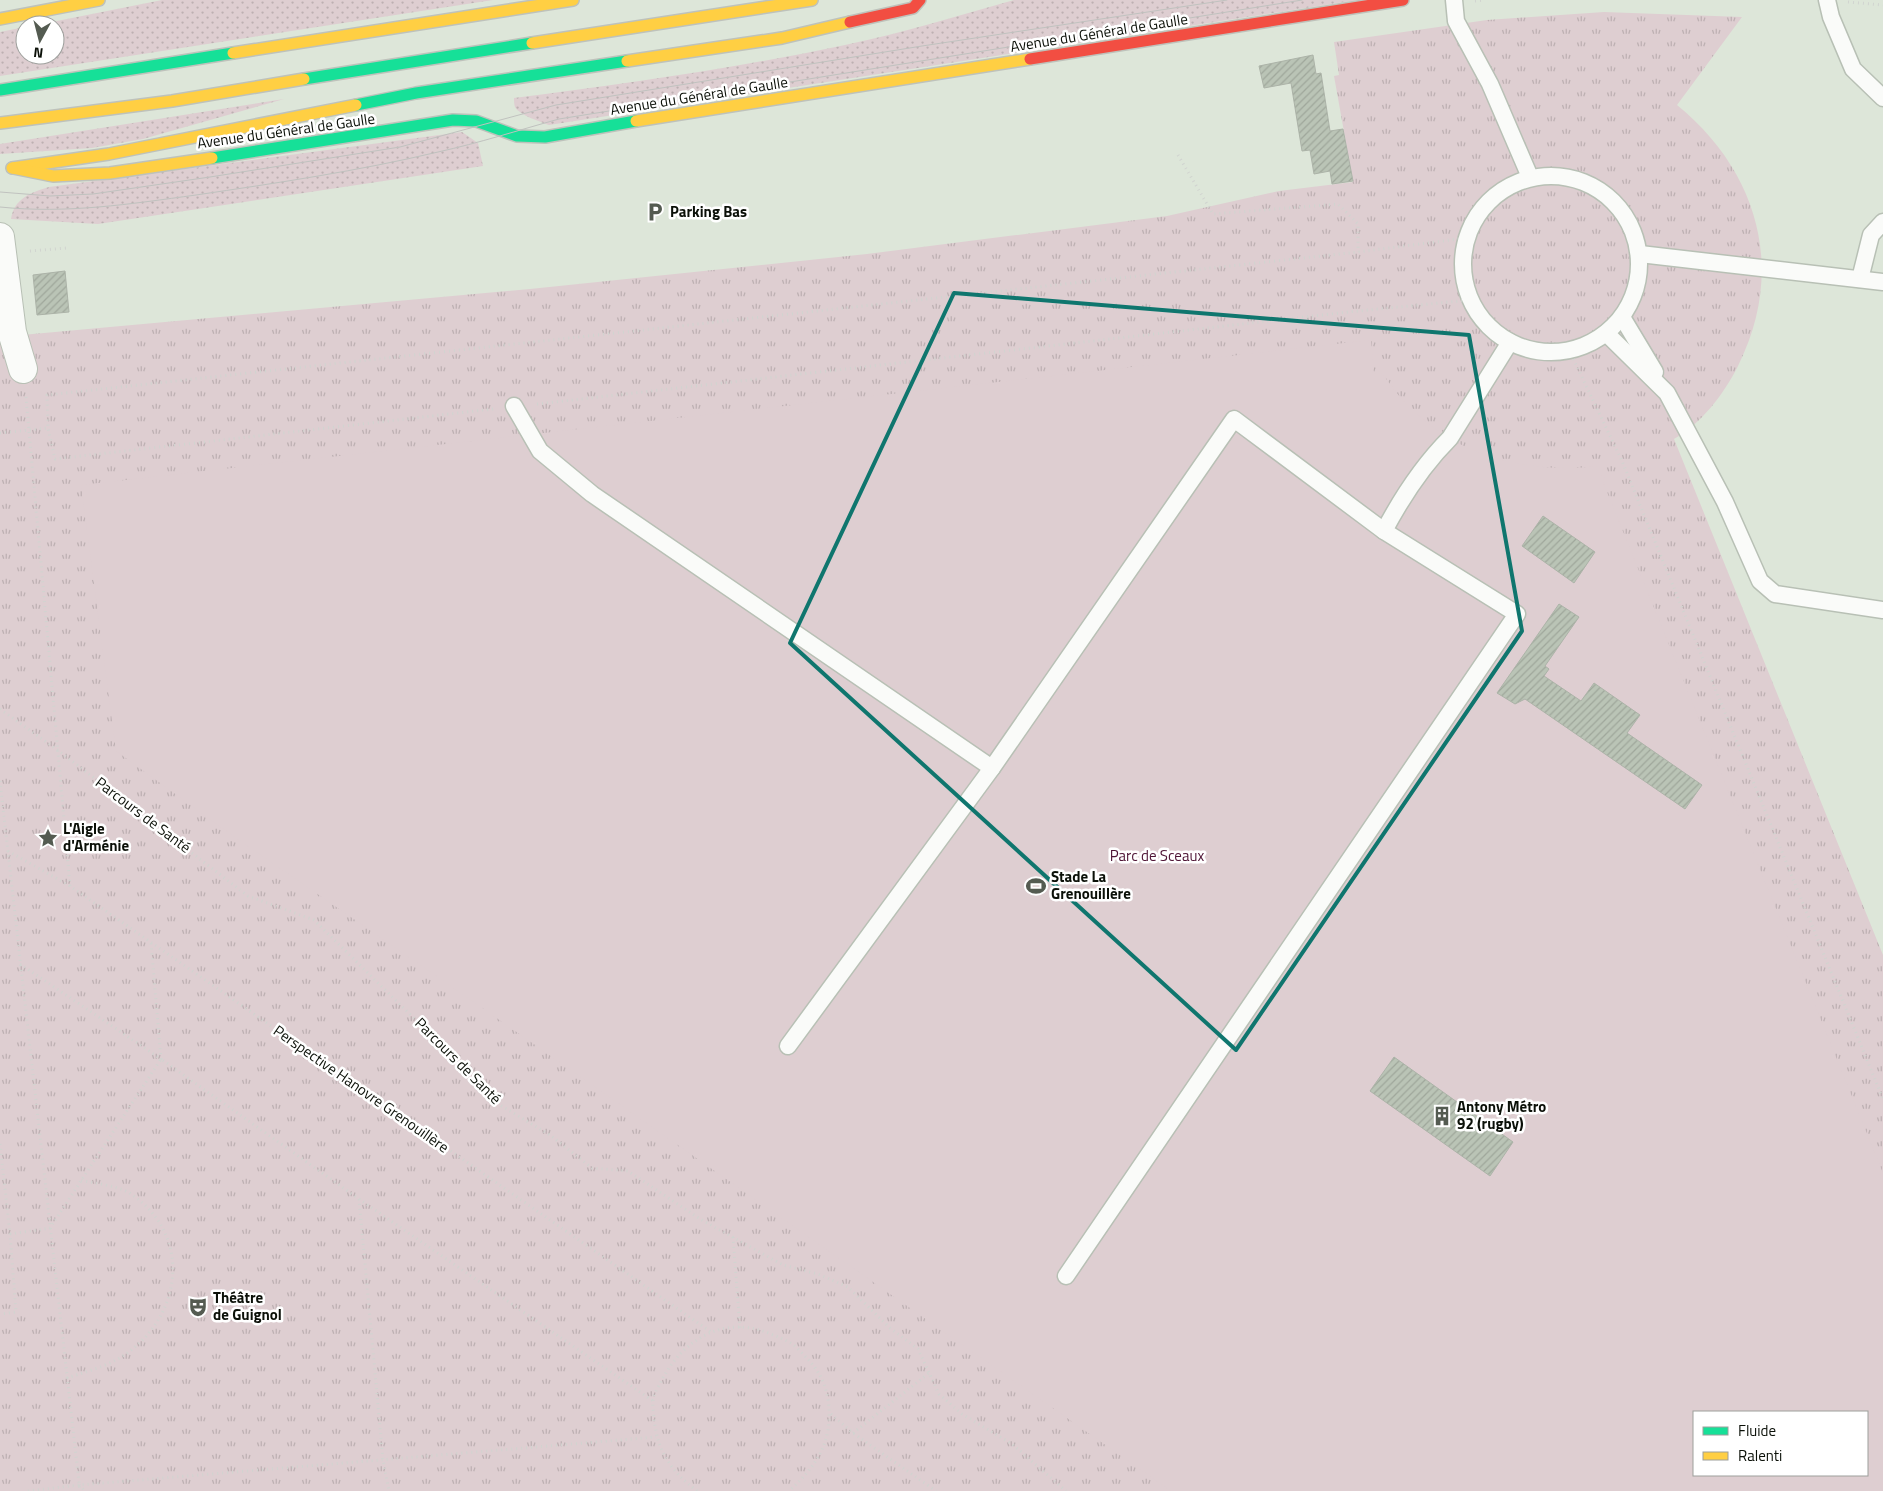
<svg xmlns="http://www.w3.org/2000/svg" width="1883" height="1491" font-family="'Titillium Web',sans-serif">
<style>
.grass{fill:url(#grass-dots)}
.park{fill:url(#park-tufts);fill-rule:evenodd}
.garden{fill:#deced1;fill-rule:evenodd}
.building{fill:url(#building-hatch);stroke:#acb3a8}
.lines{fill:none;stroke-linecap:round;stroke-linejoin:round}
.lane-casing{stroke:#b8c0b5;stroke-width:19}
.street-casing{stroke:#b8c0b5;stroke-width:30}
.fast-casing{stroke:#bec2bb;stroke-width:14}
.slow-casing{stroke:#bec2bb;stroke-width:14}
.jam-casing{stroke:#bec2bb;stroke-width:14}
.path{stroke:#d1d4d0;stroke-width:3;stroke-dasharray:1 4;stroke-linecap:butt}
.lane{stroke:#fafbf9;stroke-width:16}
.street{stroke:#fafbf9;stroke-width:28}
.fast{stroke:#16e098;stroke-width:11}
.slow{stroke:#ffcf43;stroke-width:11}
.jam{stroke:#f24e42;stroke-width:11}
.tram{stroke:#c0c2bf;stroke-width:1}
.marked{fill:none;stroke:#0f766e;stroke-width:4;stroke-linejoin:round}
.labels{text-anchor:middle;stroke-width:5;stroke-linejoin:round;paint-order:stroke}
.street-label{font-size:15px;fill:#0b1008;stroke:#fff}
.poi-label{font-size:15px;font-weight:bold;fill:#0b1008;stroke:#fff;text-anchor:start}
.park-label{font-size:15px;fill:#4e1435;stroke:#fff}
</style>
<defs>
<pattern id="grass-dots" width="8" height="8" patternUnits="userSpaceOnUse" patternTransform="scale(1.25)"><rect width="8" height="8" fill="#deced1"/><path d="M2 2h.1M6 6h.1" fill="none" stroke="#bdb0b2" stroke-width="1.8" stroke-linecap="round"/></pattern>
<pattern id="park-tufts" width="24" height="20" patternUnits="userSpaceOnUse" patternTransform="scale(1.25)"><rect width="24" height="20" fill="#deced1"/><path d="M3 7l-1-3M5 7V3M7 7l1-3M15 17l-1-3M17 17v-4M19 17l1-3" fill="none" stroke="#bdb0b2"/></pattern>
<pattern id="building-hatch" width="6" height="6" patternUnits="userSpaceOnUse" patternTransform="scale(1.25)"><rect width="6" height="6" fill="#bac4b6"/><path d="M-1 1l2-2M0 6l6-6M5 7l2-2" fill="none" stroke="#9fa79b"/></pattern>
</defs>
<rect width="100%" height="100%" fill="#dde6d9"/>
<!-- grass -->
<g class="grass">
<path d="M162,0h331l-493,76v-44l25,-5v28h30v-30h-18z"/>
<path d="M1014,0h344l-809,125c-8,-3 -30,-10 -34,-18 -1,-2 -1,-7 -1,-9 111,-14 222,-30 331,-53 57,-12 113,-29 169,-45z"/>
<path d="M284,99l-141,40 -51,9 -92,6v-10z"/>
<path d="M462,132l16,11 5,23 -385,58 -87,-5c3,-21 21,-27 38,-32z"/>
</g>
<!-- park -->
<path class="park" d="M1604,12l138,5 -65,88c82,67 109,165 61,261 -14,28 -37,58 -64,73l209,516v536h-1883v-1154l530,-48 337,-35 300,-38 112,-25 74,-9 -19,-106 5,-1 -5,-33 153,-22zM1694,1412h173v63h-173z"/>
<!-- garden -->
<path class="garden" d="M1371,340l3,34 7,-1c7,7 12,16 19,24 6,8 14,15 22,21 44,41 117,56 175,48l5,11 3,1 -2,4 280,691v318h-712l-713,-500 -229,-158 -113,-82 -35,-266zM1694,1412h173v63h-173z"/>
<!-- building -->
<g class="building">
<path d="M1313,55l3,19 5,-1 9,58 13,-2 10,52 -21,3 -2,-13 -16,3 -4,-24 -8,1 -11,-68 -27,5 -5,-22z"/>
<path d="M65,271l4,41 -32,3 -4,-40z"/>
<path d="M1543,516l52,36 -21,31 -52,-37z"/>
<path d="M1559,604l20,13 -34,49 4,3 -5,7 37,25 13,-18 46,32 -13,18 75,52 -17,24 -160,-110 -10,5 -18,-11z"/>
<path d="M1394,1057l119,85 -23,34 -120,-85z"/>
</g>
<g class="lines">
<defs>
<g id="lane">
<path d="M1454,0l2,21 34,63 40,93"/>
<path d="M1827,0l4,17 22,52 30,29"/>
<circle cx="1551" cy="264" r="88"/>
<path d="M1640,254l243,28"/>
<path d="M1860,279l11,-44 12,-13"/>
<path d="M1622,317l33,55"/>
<path d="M1606,333l61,60 58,109 35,79 15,13 108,16"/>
<path d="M514,406l26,45 52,43 400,274 -204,278"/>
<path d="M992,768l242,-349 150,112"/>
<path d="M1066,1276l451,-662 -133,-83c18,-34 39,-66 66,-93l60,-96"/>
</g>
<path id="street" d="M0,237l12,95 11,37"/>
<g id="fast">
<path d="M304,79l228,-36"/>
<path d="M0,90l233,-37"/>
<path d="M356,105l60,-12 211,-32"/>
<path d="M212,158l241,-38 23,1 41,15 28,1 91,-16"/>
</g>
<g id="slow">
<path d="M0,19l99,-19"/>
<path d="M532,43l280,-43"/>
<path d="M233,53l340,-53"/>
<path d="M627,61l155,-23 68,-16"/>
<path d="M636,121l394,-62"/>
<path d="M0,123l172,-22 132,-22"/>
<path d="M12,168l97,-14 247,-49"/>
<path d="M13,168l40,8 57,-3 102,-15"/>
</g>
<g id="jam">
<path d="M850,22l63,-14 7,-8"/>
<path d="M1030,59l373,-59"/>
</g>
</defs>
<!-- lane casing -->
<use href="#lane" class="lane-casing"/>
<!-- street casing -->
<use href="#street" class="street-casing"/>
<!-- fast casing -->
<use href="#fast" class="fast-casing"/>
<!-- slow casing -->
<use href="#slow" class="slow-casing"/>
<!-- jam casing -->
<use href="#jam" class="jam-casing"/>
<!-- path -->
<g class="path">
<path d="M1475,1l9,-1"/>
<path d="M1848,2l35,3"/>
<path d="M1178,155l35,59 125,-10 20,20v28"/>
<path d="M30,251l37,-3"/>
<path d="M1569,350l53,111 261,638"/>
<path d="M26,397l44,489"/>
<path d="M537,404l811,-92 122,-12"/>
<path d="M493,409l-438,50 -7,-31 -1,-33 1311,-143 108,-14"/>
<path d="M0,433l48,-5"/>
<path d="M0,709l59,42 189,145 66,24 113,111 35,31 33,40 55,33 42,33 36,3 72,48 83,46 35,9 30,13 42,41 28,21 21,45 23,20 50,30 54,47"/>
<path d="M0,781l80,710"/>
<path d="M8,851l62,35 641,446"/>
<path d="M20,964l141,95 -10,-116"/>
<path d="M0,1144l10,90 6,78 -16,2"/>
<path d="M359,1199l24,261 6,31"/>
<path d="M10,1234l40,-6 111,-169 198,140 294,202"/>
<path d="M733,1237l7,91"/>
<path d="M67,1378c21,-7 45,-13 63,-27 55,-42 60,-120 -2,-159 -11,-6 -35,-9 -48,-12"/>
<path d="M831,1414l22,19 83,58"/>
<path d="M853,1433l76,-60"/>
<path d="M79,1485l6,6"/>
<path d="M28,1491l51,-6 577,-48"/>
<path d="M697,1491c-26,-20 -39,-38 -43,-72 0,-5 -2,-13 -1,-18 1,-9 7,-17 11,-25 22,-39 63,-61 107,-42 12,5 21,8 29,17 15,15 24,26 28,48 6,40 -10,66 -39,92"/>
</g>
<!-- lane -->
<use href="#lane" class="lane"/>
<!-- street -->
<use href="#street" class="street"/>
<!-- fast -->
<use href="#fast" class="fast"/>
<!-- slow -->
<use href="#slow" class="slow"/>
<!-- jam -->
<use href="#jam" class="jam"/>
<!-- tram -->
<g class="tram">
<path d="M0,192l50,4 43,-2 117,-17 190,-30 156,-42 366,-59 305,-46"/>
<path d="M0,207c67,7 130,-3 196,-12 81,-12 162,-24 242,-43 41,-9 81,-22 121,-33l743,-119"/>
</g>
</g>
<!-- marked area -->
<path class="marked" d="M954,293l515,42 53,296 -286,419 -446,-407z"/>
<!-- icons -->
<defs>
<symbol id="parking-bare" viewBox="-9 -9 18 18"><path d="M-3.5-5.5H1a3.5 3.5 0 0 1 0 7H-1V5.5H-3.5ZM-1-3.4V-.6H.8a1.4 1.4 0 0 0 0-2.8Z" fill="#545b51" stroke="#fff" stroke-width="2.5" paint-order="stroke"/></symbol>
<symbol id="sight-bare" viewBox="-9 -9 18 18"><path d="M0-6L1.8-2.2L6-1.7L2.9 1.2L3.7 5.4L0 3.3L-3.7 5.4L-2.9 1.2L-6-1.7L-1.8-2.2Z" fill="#545b51" stroke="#fff" stroke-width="2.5" paint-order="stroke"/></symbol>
<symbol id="stadium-bare" viewBox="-9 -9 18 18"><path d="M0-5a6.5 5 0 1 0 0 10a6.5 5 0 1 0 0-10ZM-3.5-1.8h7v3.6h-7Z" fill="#545b51" stroke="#fff" stroke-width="2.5" paint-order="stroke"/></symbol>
<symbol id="building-bare" viewBox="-9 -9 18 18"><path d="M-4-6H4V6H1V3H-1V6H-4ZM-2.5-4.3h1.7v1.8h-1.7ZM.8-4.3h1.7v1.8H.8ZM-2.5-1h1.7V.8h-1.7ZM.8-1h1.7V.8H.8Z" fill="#545b51" stroke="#fff" stroke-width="2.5" paint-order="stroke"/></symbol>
<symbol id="theatre-bare" viewBox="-9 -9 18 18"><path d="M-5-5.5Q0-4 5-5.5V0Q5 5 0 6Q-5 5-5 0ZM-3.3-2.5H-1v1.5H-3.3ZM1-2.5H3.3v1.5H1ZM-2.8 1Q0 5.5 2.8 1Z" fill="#545b51" stroke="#fff" stroke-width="2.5" paint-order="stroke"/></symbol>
</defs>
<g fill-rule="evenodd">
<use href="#parking-bare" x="641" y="198" width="28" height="28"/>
<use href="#sight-bare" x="34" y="824" width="28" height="28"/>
<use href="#stadium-bare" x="1022" y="872" width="28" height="28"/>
<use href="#building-bare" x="1428" y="1102" width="28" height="28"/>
<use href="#theatre-bare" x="184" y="1293" width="28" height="28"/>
</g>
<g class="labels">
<!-- street labels -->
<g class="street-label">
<text transform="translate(1099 33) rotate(-9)" y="5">Avenue du Général de Gaulle</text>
<text transform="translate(699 96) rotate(-9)" y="5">Avenue du Général de Gaulle</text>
<text transform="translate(286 131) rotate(-8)" y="5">Avenue du Général de Gaulle</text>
<text transform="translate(143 815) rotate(37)" y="5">Parcours de Santé</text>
<text transform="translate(458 1061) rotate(45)" y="5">Parcours de Santé</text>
<text transform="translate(361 1089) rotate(35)" y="5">Perspective Hanovre Grenouillère</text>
</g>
<!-- poi labels -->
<g class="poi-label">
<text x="670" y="217">Parking Bas</text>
<text x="63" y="834">L'Aigle<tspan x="63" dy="17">d'Arménie</tspan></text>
<text x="1051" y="882">Stade La<tspan x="1051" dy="17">Grenouillère</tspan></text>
<text x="1457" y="1112">Antony Métro<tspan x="1457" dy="17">92 (rugby)</tspan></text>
<text x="213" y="1303">Théâtre<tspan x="213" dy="17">de Guignol</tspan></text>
</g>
<!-- park labels -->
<g class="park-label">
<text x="1157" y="861">Parc de Sceaux</text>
</g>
</g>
<!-- legend -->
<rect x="1693" y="1411" width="175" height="65" fill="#ffffff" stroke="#9d9f9c"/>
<rect x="1703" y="1427" width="25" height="8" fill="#16e098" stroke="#9d9f9c"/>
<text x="1738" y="1436" font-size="15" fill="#0b1008">Fluide</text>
<rect x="1703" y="1452" width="25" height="8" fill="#ffcf43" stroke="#9d9f9c"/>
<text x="1738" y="1461" font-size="15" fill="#0b1008">Ralenti</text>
<!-- north arrow -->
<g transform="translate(40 40) rotate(187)"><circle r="24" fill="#ffffff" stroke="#9d9f9c"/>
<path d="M0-4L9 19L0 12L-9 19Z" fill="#545b51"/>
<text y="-8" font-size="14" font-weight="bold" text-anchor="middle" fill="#0b1008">N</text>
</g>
</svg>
